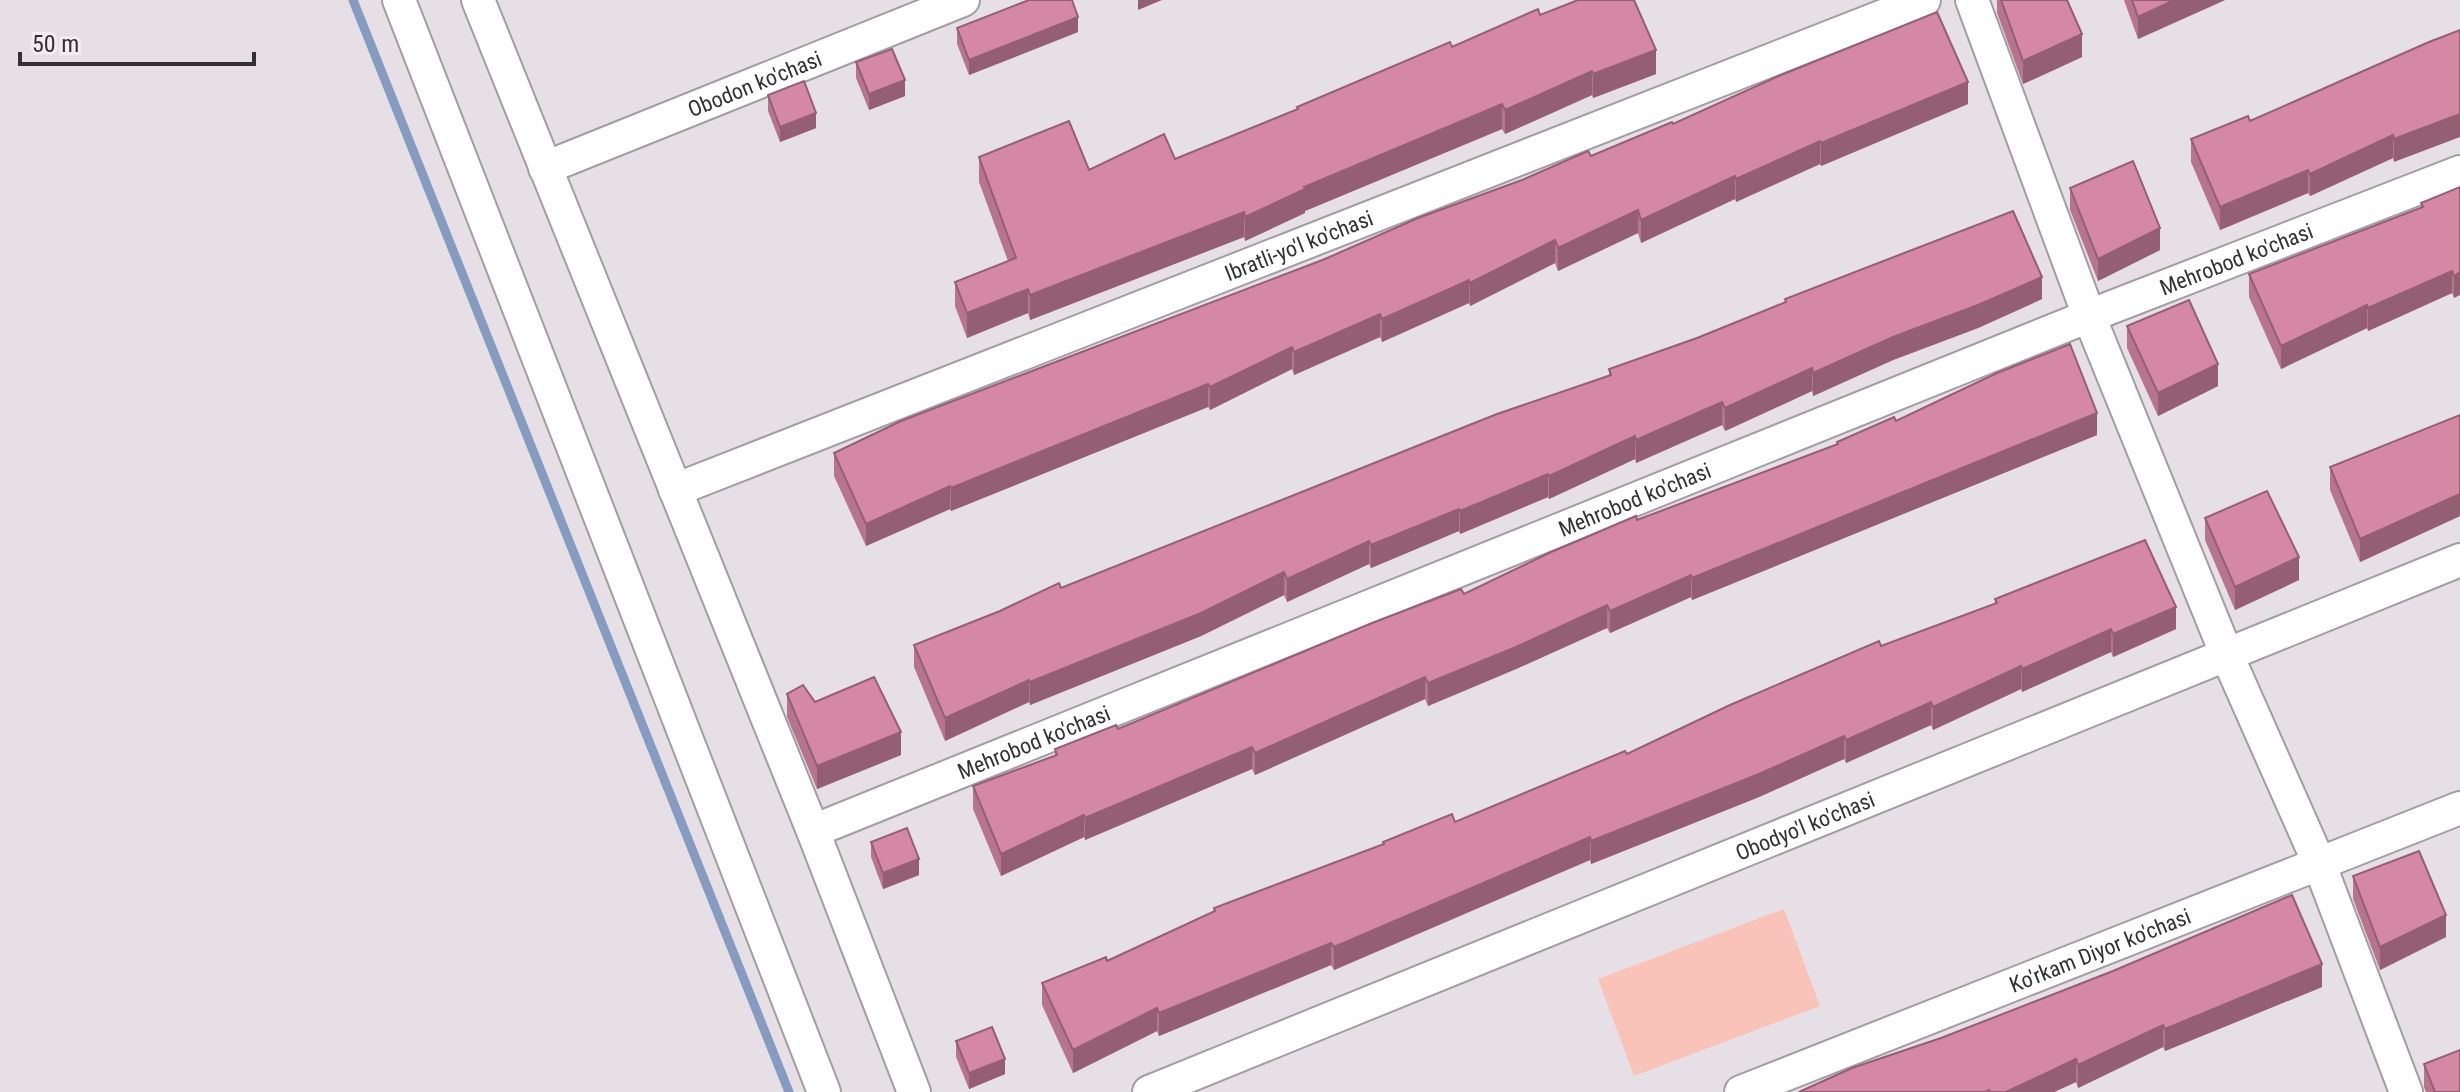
<svg xmlns="http://www.w3.org/2000/svg" width="2460" height="1092" font-family="'Roboto Condensed',sans-serif">
<style>
.green{fill:#f9c3ba}
.lines{fill:none;stroke-linecap:round;stroke-linejoin:round}
.stream{stroke:#869bbf;stroke-width:9}
.minor-casing{stroke:#a39da3;stroke-width:36}
.minor{stroke:#fff;stroke-width:32}
.wall{fill:#b7758d}
.shaded-wall{fill:#955f73}
.building{fill:#d588a4;stroke:#955f73;stroke-width:2}
.labels{text-anchor:middle;stroke-width:6;stroke-linejoin:round;paint-order:stroke}
.street-label{font-size:22px;fill:#333133;stroke:#f3edf3}
</style>
<rect width="100%" height="100%" fill="#e6dfe6"/>
<!-- green -->
<path class="green" d="M1784,909l36,97 -186,70 -36,-97z"/>
<g class="lines">
<!-- stream -->
<path class="stream" d="M353,0l436,1092"/>
<defs>
<g id="minor">
<path d="M399,0l425,1092"/>
<path d="M478,0l335,831 101,261"/>
<path d="M1972,0l117,316 137,337 93,210 87,229"/>
<path id="s1" d="M545,168l418,-168"/>
<path id="s2" d="M675,490l1249,-490"/>
<path id="s3" d="M813,831l1276,-515 371,-144"/>
<path id="s4" d="M1149,1092l1311,-532"/>
<path id="s5" d="M1741,1092l719,-284"/>
</g>
</defs>
<!-- minor casing -->
<use href="#minor" class="minor-casing"/>
<!-- minor -->
<use href="#minor" class="minor"/>
</g>
<!-- wall -->
<g class="wall">
<path d="M1997,0h70l15,57 -59,27 -26,-71z"/>
<path d="M2124,0h101l-87,39z"/>
<path d="M1540,15l116,59 -63,24 -1,-3 -87,39 -3,-5 -197,82v2l-60,28 -1,-4 -214,83 -2,-7 -61,25 -12,-32v-24l53,-21 -29,-79v-25l110,13 86,-11 122,-49v-3z"/>
<path d="M957,28l121,4 -109,43 -12,-31z"/>
<path d="M2429,42l-35,120 -1,-4 -83,38 -2,-3 -88,37 -29,-68v-23l59,-18z"/>
<path d="M856,62l49,34 -36,14 -13,-32z"/>
<path d="M768,95l48,33 -36,14 -12,-31z"/>
<path d="M1968,104l-147,62 -1,-2 -84,38 -1,-3 -94,44 -3,-10 -80,38 -3,-8 -85,43 -1,-3 -87,39 -2,-5 -86,38 -2,-6 -82,41 -2,-3 -257,104 -1,-2 -84,37 -32,-70v-23l491,-194 348,-135z"/>
<path d="M2460,187l-6,111 -2,-5 -84,38 -1,-3 -86,41 -32,-72v-23l172,-67v-4z"/>
<path d="M2070,188l90,62 -62,31 -28,-71z"/>
<path d="M1785,299h257l-64,29 -85,32 -80,36 -1,-5 -87,40 -3,-6 -86,38 -1,-4 -86,40 -1,-2 -88,37 -1,-3 -88,37 -2,-4 -82,38 -3,-7 -83,41 -171,69 -1,-3 -84,39 -31,-74v-22l695,-270v-6l88,-31 88,-35z"/>
<path d="M2127,326l91,60 -60,30 -31,-68z"/>
<path d="M2460,415v101l-100,46 -30,-72v-23z"/>
<path d="M1896,421l201,14 -405,165 -1,-3 -81,36 -3,-5 -91,41 -88,37 -3,-7 -170,76 -3,-6 -167,71 -1,-3 -83,39 -28,-67v-23l82,-30v-7l63,-20 346,-135 173,-74 200,-76v-2z"/>
<path d="M2205,518l94,62 -64,30 -30,-70z"/>
<path d="M1995,599l181,30 -63,28 -2,-5 -89,40 -1,-3 -88,41 -2,-5 -85,38 -2,-4 -85,38 -168,67 -1,-4 -256,110 -3,-5 -172,71 -2,-5 -84,42 -31,-68v-22l65,-22 107,-49v-4l169,-64v-2l72,-20 172,-68 254,-108 114,-42z"/>
<path d="M787,694l28,8 86,53 -84,34 -30,-72z"/>
<path d="M871,842l48,33 -36,14 -12,-32z"/>
<path d="M2353,876l93,61 -66,33 -27,-71z"/>
<path d="M2322,987l-157,64 -2,-4 -85,41 -2,-6 -22,10h-255z"/>
<path d="M956,1041l49,33 -36,15 -13,-32z"/>
<path d="M2424,1064l36,28h-34l-2,-5z"/>
</g>
<!-- shaded-wall -->
<g class="shaded-wall">
<path d="M1138,0h24l-24,10z"/>
<path d="M2174,0h51l-87,39v-22z"/>
<path d="M1078,17v15l-109,43v-15z"/>
<path d="M2082,34v23l-59,27v-23z"/>
<path d="M1656,50v24l-63,24v-24z"/>
<path d="M1592,71v24l-87,39v-24z"/>
<path d="M905,80v16l-36,14v-16z"/>
<path d="M1968,82v22l-147,62v-23z"/>
<path d="M1502,104v25l-197,82v2l-60,28v-24l59,-30z"/>
<path d="M816,113v15l-36,14v-15z"/>
<path d="M2460,114v23l-66,25v-23z"/>
<path d="M2393,135v23l-83,38v-22z"/>
<path d="M1820,141v23l-84,38v-23z"/>
<path d="M2308,170v23l-88,37v-23z"/>
<path d="M1735,176v23l-94,44v-23z"/>
<path d="M1638,210v23l-80,38v-23z"/>
<path d="M1244,212v25l-214,83v-25z"/>
<path d="M2160,228v22l-62,31v-22z"/>
<path d="M1555,240v23l-85,43v-23z"/>
<path d="M2452,271v22l-84,38v-23z"/>
<path d="M2460,272v23l-6,3v-22z"/>
<path d="M2042,277v22l-64,29 -85,32 -80,36v-23l80,-36z"/>
<path d="M1469,280v23l-87,39v-23z"/>
<path d="M1028,289v24l-61,25v-25z"/>
<path d="M2367,305v23l-86,41v-23z"/>
<path d="M1380,314v23l-86,38v-23z"/>
<path d="M1292,347v22l-82,41v-23z"/>
<path d="M2218,364v22l-60,30v-23z"/>
<path d="M1812,368v23l-87,40v-23z"/>
<path d="M1208,384v23l-257,104v-23z"/>
<path d="M1722,402v23l-86,38v-23z"/>
<path d="M2097,413v22l-405,165v-22z"/>
<path d="M1635,436v23l-86,40v-23z"/>
<path d="M1548,474v23l-88,37v-23z"/>
<path d="M950,486v23l-84,37v-22z"/>
<path d="M2460,494v22l-100,46v-23z"/>
<path d="M1459,509v22l-88,37v-23z"/>
<path d="M1369,541v23l-82,38v-23z"/>
<path d="M2299,557v23l-64,30v-23z"/>
<path d="M1284,572v23l-83,41 -171,69v-23z"/>
<path d="M1691,575v22l-81,36v-22z"/>
<path d="M1607,605v23l-91,41 -88,37v-23z"/>
<path d="M2176,607v22l-63,28v-23z"/>
<path d="M2111,629v23l-89,40v-23z"/>
<path d="M2021,666v23l-88,41v-23z"/>
<path d="M1425,677v22l-170,76v-22z"/>
<path d="M1029,680v22l-84,39v-23z"/>
<path d="M1931,702v23l-85,38v-23z"/>
<path d="M901,732v23l-84,34v-23z"/>
<path d="M1844,736v23l-85,38 -168,67v-23z"/>
<path d="M1252,747v22l-167,71v-22z"/>
<path d="M1084,815v22l-83,39v-22z"/>
<path d="M1590,837v23l-256,110v-23z"/>
<path d="M919,859v16l-36,14v-16z"/>
<path d="M2446,915v22l-66,33v-23z"/>
<path d="M1331,943v22l-172,71v-23z"/>
<path d="M2322,964v23l-157,64v-22z"/>
<path d="M1157,1008v23l-84,42v-23z"/>
<path d="M2163,1025v22l-85,41v-23z"/>
<path d="M1005,1059v15l-36,15v-16z"/>
<path d="M2076,1059v23l-22,10h-48z"/>
</g>
<!-- building -->
<g class="building">
<path d="M1029,0h43l6,17 -109,43 -12,-32z"/>
<path d="M1578,0h56l22,50 -63,24 -1,-3 -87,39 -3,-6 -198,83 1,2 -60,28 -1,-5 -214,83 -2,-6 -61,24 -12,-31 61,-24 -37,-101 90,-36 20,49 75,-36 11,25 123,-50 -1,-2 153,-65 2,5 86,-38 2,6z"/>
<path d="M2001,0h66l15,34 -59,27z"/>
<path d="M2132,0h42l-36,17z"/>
<path d="M1937,12l31,70 -147,61 -1,-2 -84,38 -1,-3 -94,44 -3,-10 -80,38 -3,-8 -85,43 -1,-3 -87,39 -2,-5 -86,38 -2,-5 -82,40 -2,-3 -257,104 -1,-2 -84,38 -32,-71 67,-32 424,-162 93,-41 104,-38 66,-29 3,5 81,-34 1,2 108,-49z"/>
<path d="M2460,30v84l-66,25 -1,-4 -83,39 -2,-4 -88,37 -29,-68 57,-23 2,5 179,-79z"/>
<path d="M892,49l13,31 -36,14 -13,-32z"/>
<path d="M804,81l12,32 -36,14 -12,-32z"/>
<path d="M2133,161l27,67 -62,31 -28,-71z"/>
<path d="M2460,187v85l-6,4 -2,-5 -84,37 -1,-3 -86,41 -32,-72 174,-67 -2,-4z"/>
<path d="M2013,211l29,66 -64,28 -85,32 -80,36 -1,-5 -87,40 -3,-6 -86,38 -1,-4 -86,40 -1,-2 -88,37 -1,-2 -88,36 -2,-4 -82,38 -3,-7 -83,41 -171,69 -1,-2 -84,38 -31,-73 86,-34 59,-28 2,5 436,-174 114,-39 -2,-6 88,-31 89,-36 -1,-3z"/>
<path d="M2189,300l29,64 -60,29 -31,-67z"/>
<path d="M2070,344l27,69 -405,165 -1,-3 -81,36 -3,-6 -91,42 -88,36 -3,-6 -170,76 -3,-6 -167,71 -1,-3 -83,39 -28,-68 84,-31 -2,-6 61,-24 2,4 254,-106 89,-34 3,5 85,-41 87,-37 1,4 201,-76 -1,-2 57,-25 2,4 101,-48z"/>
<path d="M2460,415v79l-100,45 -30,-72z"/>
<path d="M2267,491l32,66 -64,30 -30,-69z"/>
<path d="M2145,540l31,67 -63,27 -2,-5 -89,40 -1,-3 -88,41 -2,-5 -85,38 -2,-4 -85,38 -168,67 -1,-4 -256,110 -3,-4 -172,70 -2,-5 -84,42 -31,-67 64,-26 1,4 108,-50 -1,-3 170,-64 -1,-2 69,-28 3,8 170,-71 2,3 103,-49 149,-64 2,5 116,-43 -2,-4z"/>
<path d="M874,677l27,55 -84,34 -30,-72 16,-9 12,17z"/>
<path d="M907,828l12,31 -36,14 -12,-31z"/>
<path d="M2419,851l27,64 -66,32 -27,-71z"/>
<path d="M2292,895l30,69 -157,65 -2,-4 -85,40 -2,-6 -70,33h-16l-1,-2 -4,2h-186l53,-24 89,-30 172,-67z"/>
<path d="M992,1027l13,32 -36,14 -13,-32z"/>
<path d="M2460,1050v42h-25l-11,-28z"/>
</g>
<g class="labels">
<!-- street labels -->
<g class="street-label">
<text dy="8" stroke="none"><textPath href="#s1" startOffset="226">Obodon ko'chasi</textPath></text>
<text dy="8" stroke="none"><textPath href="#s2" startOffset="670">Ibratli-yo'l ko'chasi</textPath></text>
<text dy="8" stroke="none"><textPath href="#s3" startOffset="1534">Mehrobod ko'chasi</textPath></text>
<text dy="8" stroke="none"><textPath href="#s3" startOffset="886">Mehrobod ko'chasi</textPath></text>
<text dy="8" stroke="none"><textPath href="#s3" startOffset="238">Mehrobod ko'chasi</textPath></text>
<text dy="8" stroke="none"><textPath href="#s4" startOffset="708">Obodyo'l ko'chasi</textPath></text>
<text dy="8" stroke="none"><textPath href="#s5" startOffset="386">Ko'rkam Diyor ko'chasi</textPath></text>
</g>
</g>
<!-- scale -->
<path d="M20 52v12h234v-12" fill="none" stroke="#333133" stroke-width="4"/>
<text x="32" y="52" font-size="24" fill="#333133" stroke="#f3edf3" stroke-width="6" paint-order="stroke">50 m</text>
</svg>
